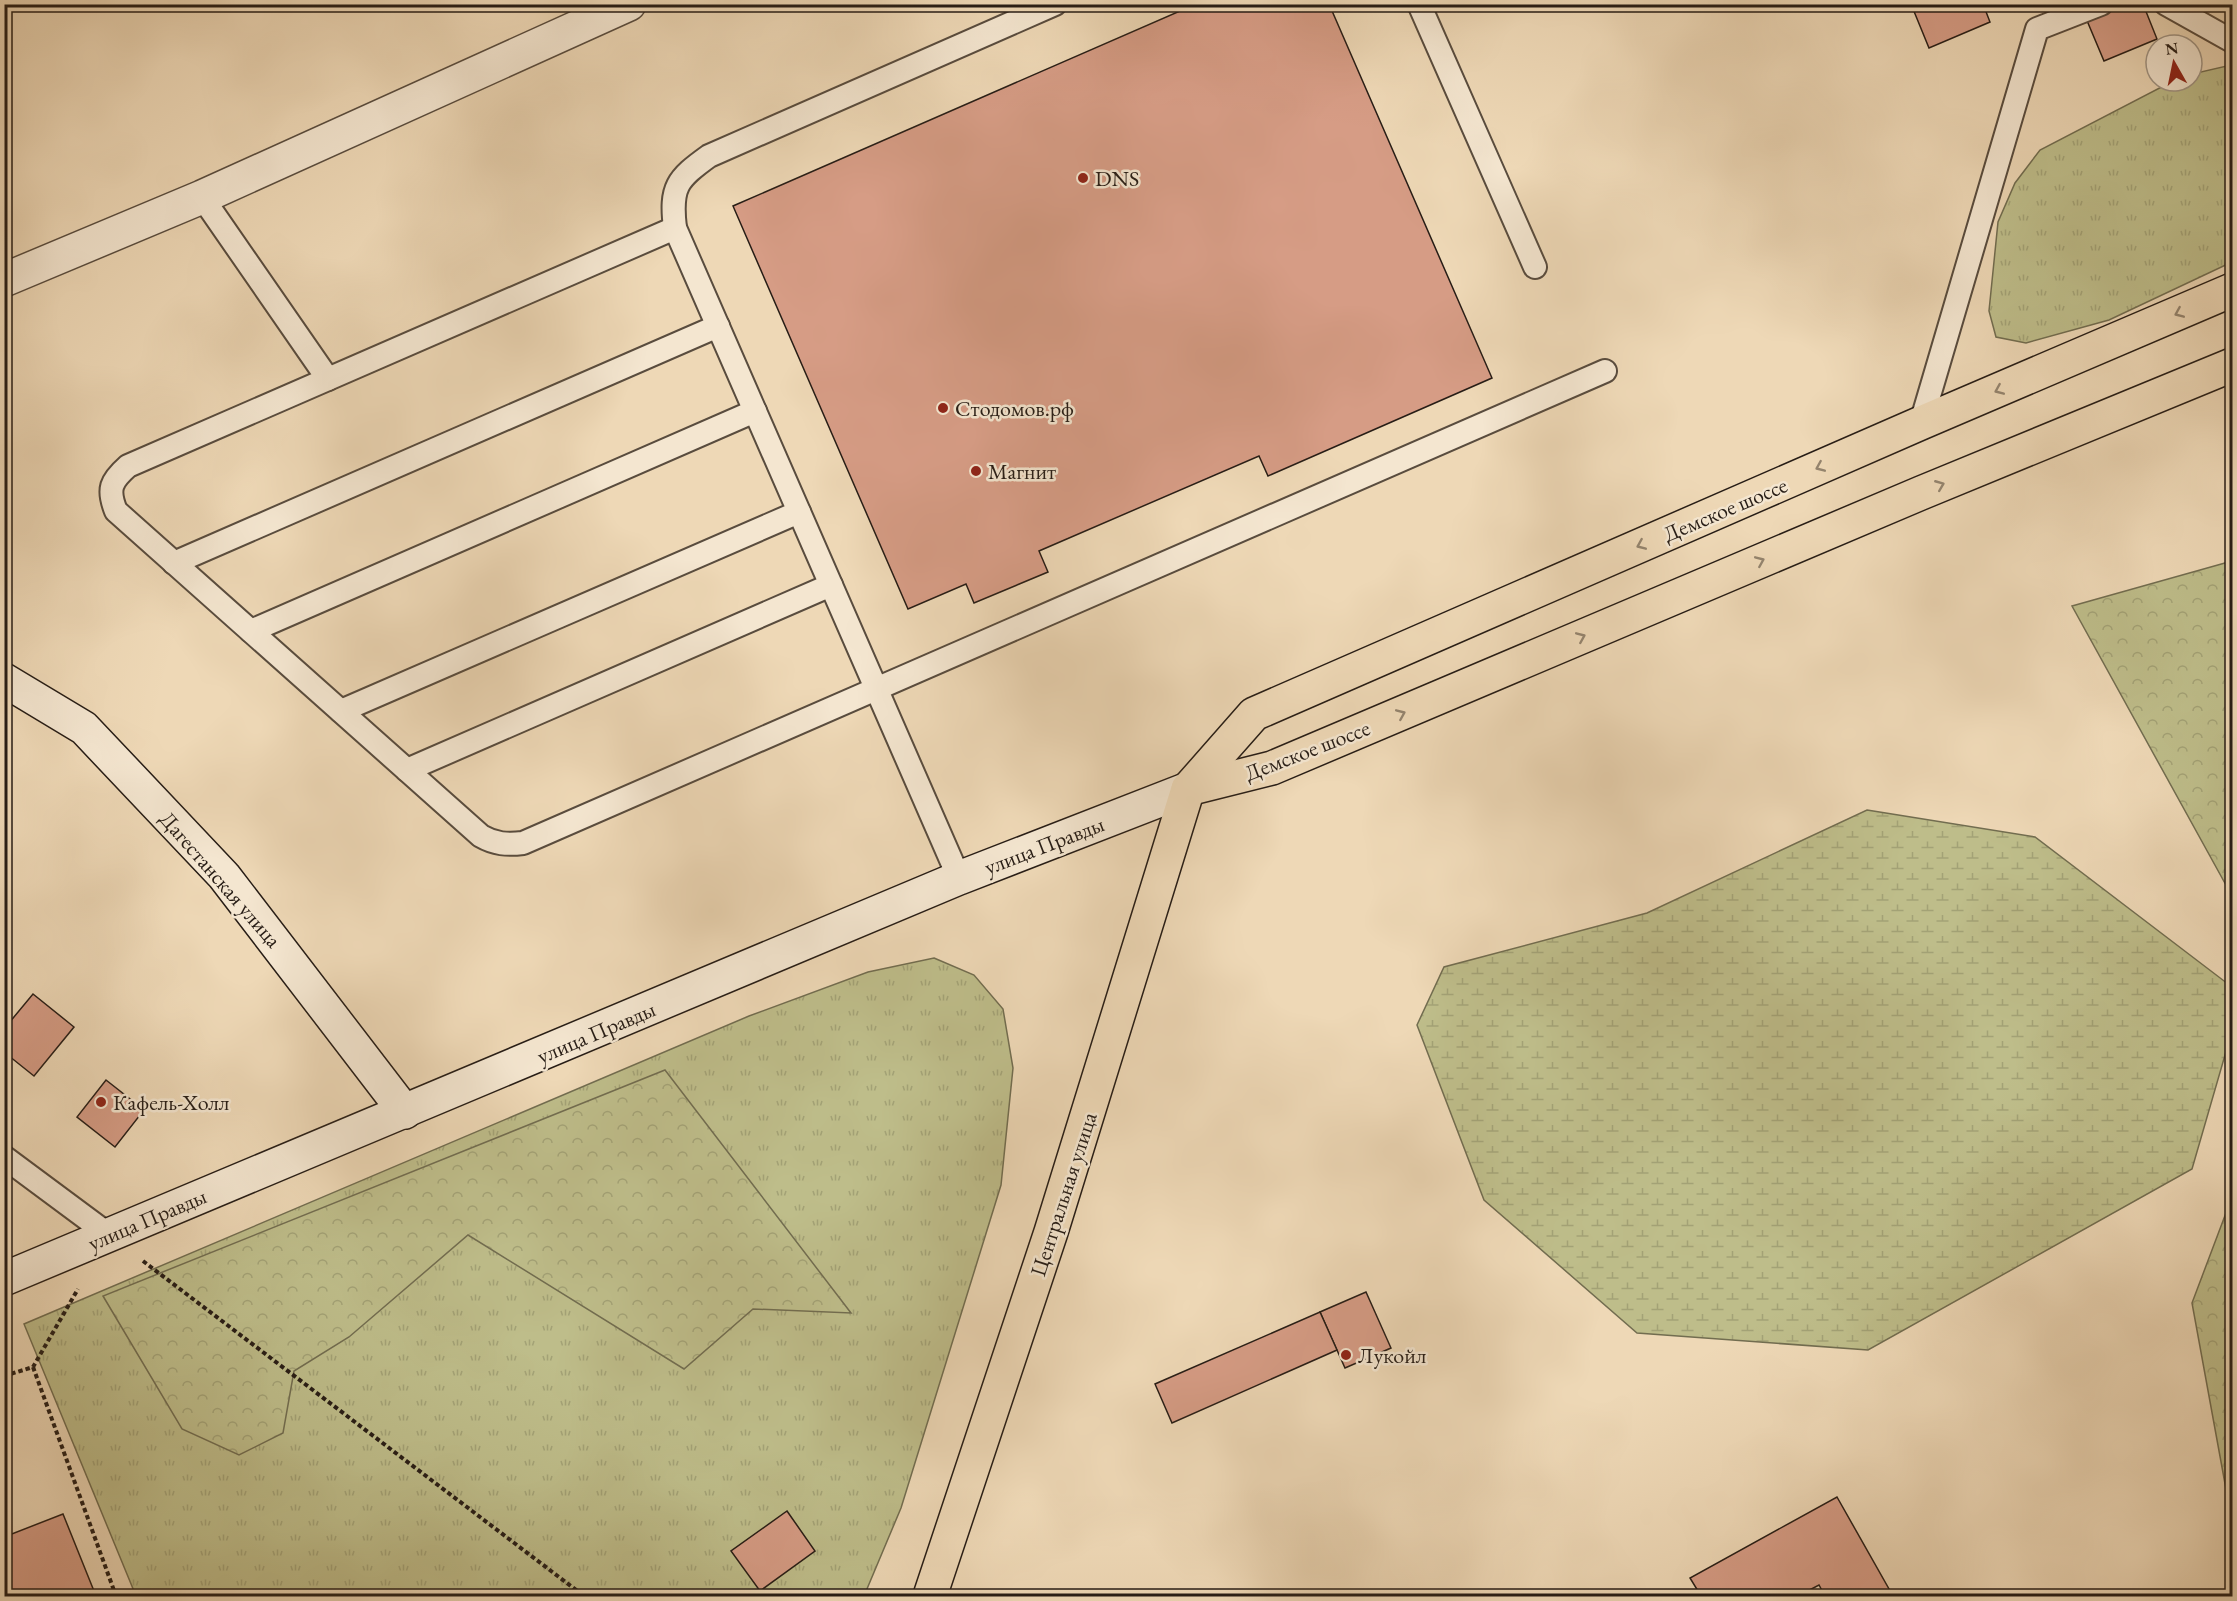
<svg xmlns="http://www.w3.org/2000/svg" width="2237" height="1601" font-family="'EB Garamond',serif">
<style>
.grass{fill:url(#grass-tufts);stroke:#726d50;stroke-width:1.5}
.forest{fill:url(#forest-crowns);stroke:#726d50;stroke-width:1.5}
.wetland{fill:url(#wetland-marsh);stroke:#726d50;stroke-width:1.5}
.building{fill:#d69c85;stroke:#271d16;stroke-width:1.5}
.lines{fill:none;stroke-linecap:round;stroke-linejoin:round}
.lane-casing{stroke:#594c3e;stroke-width:26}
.street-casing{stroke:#594c3e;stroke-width:36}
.secondary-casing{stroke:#271d16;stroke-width:36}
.primary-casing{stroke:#271d16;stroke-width:36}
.path{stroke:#271d16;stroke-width:4;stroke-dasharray:4.5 3;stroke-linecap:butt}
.lane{stroke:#f4e6d0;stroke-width:22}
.street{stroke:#f4e6d0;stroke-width:33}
.secondary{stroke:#f4e6d0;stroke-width:33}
.primary{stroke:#eed8b6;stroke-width:33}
.oneway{stroke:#94846e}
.poi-dot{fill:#8f2418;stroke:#f4e6d0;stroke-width:2}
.labels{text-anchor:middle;stroke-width:5;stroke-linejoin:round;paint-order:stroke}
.poi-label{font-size:22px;fill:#271d16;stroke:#f4e6d0;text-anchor:start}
.street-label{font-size:22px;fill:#271d16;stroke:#f4e6d0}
</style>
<defs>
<pattern id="grass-tufts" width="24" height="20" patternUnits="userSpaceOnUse" patternTransform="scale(1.5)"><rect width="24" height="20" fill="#bebd8a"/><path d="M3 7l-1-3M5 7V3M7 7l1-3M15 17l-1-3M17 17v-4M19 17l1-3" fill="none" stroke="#a3a276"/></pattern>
<pattern id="forest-crowns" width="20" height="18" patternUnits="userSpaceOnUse" patternTransform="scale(1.5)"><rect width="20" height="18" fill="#bebd8a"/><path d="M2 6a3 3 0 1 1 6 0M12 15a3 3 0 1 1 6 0" fill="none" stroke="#a3a276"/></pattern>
<pattern id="wetland-marsh" width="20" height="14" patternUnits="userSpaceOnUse" patternTransform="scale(1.5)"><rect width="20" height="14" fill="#bebd8a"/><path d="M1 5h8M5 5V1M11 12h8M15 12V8" fill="none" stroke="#a3a276"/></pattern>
</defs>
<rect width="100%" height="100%" fill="#eed8b6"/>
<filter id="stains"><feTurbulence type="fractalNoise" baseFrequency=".00333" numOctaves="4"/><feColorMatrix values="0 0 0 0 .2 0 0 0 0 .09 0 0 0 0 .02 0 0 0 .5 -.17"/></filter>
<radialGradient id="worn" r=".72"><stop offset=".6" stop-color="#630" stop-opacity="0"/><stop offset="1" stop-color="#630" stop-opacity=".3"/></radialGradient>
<!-- grass -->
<g class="grass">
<path d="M2231,65l1,1v196l-123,58 -83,23 -30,-6 -7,-26 9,-89 17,-39 25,-33 133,-69h19v-7z"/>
<path d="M934,958l40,17 29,34 10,59 -12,117 -100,323 -37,88h-728l-112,-272 725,-308 119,-44z"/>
</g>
<!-- forest -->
<g class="forest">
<path d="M2232,561v335l-160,-290z"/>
<path d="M665,1070l186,243 -98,-4 -69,60 -216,-134 -119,102 -55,34 -11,62 -44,22 -57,-26 -79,-133z"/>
<path d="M2232,1197v325l-40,-219z"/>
</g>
<!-- wetland -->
<path class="wetland" d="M1867,810l168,27 197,150v44l-40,138 -324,181 -231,-17 -153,-133 -67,-175 27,-58 203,-54z"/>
<!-- building -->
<g class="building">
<path d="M1196,4h133l163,374 -224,98 -9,-20 -220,95 9,21 -74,31 -8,-19 -58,25 -175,-403z"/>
<path d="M1911,4h72l7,18 -61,26z"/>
<path d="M2080,4h63l14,35 -53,22z"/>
<path d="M33,994l41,33 -40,49 -30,-24v-23z"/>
<path d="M106,1080l38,30 -29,37 -38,-30z"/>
<path d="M1366,1292l25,56 -46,20 -25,-56z"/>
<path d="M1320,1312l17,38 -165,73 -17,-39z"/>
<path d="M1837,1497l56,99h-68l-6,-11 -21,11h-97l-11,-18z"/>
<path d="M787,1511l28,40 -55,40 -29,-40z"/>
<path d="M63,1514l33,82h-92v-59z"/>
</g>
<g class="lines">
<defs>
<g id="lane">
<path d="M1419,4l116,263"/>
<path d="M2166,4l66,37"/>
<path d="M202,197l126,182"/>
<path d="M675,228l-547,238c-17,15 -21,23 -12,45l365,325c14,8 26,9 42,7l1082,-472"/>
<path d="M1921,423l116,-394 64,-25"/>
<path d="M174,563l544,-237"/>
<path d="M251,631l504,-220"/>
<path d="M341,711l458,-199"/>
<path d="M407,770l424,-185"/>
<path d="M959,878l-284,-650c-5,-41 2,-49 34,-72l346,-152"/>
<path d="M4,1157l105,78"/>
</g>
<path id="street" d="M4,280l198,-83 427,-193"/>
<g id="secondary">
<path d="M4,680l80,48 140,148 181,236"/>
<path d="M4,1279l955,-401 229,-89"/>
</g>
<g id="primary">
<path d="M1188,789l84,-21 649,-275 311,-128"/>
<path d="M930,1596l121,-364 137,-443 66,-75 667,-291 311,-133"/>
</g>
</defs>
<!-- lane casing -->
<use href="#lane" class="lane-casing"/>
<!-- street casing -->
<use href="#street" class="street-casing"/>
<!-- secondary casing -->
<use href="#secondary" class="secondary-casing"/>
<!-- primary casing -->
<use href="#primary" class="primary-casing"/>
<!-- path -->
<g class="path">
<path d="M143,1261l441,335"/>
<path d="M33,1367l83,229"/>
<path d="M4,1376l29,-9 45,-78"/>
</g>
<!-- lane -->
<use href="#lane" class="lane"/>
<!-- street -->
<use href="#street" class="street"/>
<!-- secondary -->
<use href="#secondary" class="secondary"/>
<!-- primary -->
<use href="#primary" class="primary"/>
</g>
<!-- one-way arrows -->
<defs><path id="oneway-chevron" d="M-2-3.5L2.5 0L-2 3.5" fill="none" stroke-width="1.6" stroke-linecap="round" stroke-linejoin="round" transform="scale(1.5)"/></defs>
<g class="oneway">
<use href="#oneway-chevron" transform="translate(2179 313) rotate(157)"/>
<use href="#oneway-chevron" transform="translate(1999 390) rotate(157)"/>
<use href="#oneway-chevron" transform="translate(1820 467) rotate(157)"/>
<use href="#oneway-chevron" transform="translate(1940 485) rotate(-22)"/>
<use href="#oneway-chevron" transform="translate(1641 545) rotate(157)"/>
<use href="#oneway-chevron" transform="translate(1760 561) rotate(-23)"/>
<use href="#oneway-chevron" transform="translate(1581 637) rotate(-23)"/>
<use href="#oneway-chevron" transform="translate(1401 714) rotate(-23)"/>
</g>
<!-- markers -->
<g class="poi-dot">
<circle cx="1083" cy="178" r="6"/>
<circle cx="943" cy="408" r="6"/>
<circle cx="976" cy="471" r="6"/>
<circle cx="101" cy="1102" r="6"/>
<circle cx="1346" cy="1355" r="6"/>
</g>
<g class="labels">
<!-- poi labels -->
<g class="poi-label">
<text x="1095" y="186">DNS</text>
<text x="955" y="416">Стодомов.рф</text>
<text x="988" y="479">Магнит</text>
<text x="113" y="1110">Кафель-Холл</text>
<text x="1358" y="1363">Лукойл</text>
</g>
<!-- street labels -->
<g class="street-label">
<text transform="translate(1725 509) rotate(-23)" y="8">Демское шоссе</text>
<text transform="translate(1307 750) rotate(-21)" y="8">Демское шоссе</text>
<text transform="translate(1044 845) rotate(-21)" y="8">улица Правды</text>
<text transform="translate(221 879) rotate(49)" y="8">Дагестанская улица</text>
<text transform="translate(596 1032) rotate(-23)" y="8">улица Правды</text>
<text transform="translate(1063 1194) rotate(-72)" y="8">Центральная улица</text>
<text transform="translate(147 1219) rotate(-23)" y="8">улица Правды</text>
</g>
</g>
<!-- margin -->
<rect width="2237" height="1601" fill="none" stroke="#eed8b6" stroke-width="24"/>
<rect x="6" y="6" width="2225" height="1589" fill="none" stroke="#271d16" stroke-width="3"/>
<rect x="12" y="12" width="2213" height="1577" fill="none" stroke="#271d16" stroke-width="1.5"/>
<!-- north arrow -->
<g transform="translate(2174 63) rotate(351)"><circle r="28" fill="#f4e6d0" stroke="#a29686" stroke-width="1.5"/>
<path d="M0-4.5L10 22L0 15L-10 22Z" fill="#8f2418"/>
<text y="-9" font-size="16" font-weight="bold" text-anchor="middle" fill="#271d16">N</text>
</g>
<rect width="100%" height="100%" filter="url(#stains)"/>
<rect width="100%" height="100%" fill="url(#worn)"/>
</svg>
